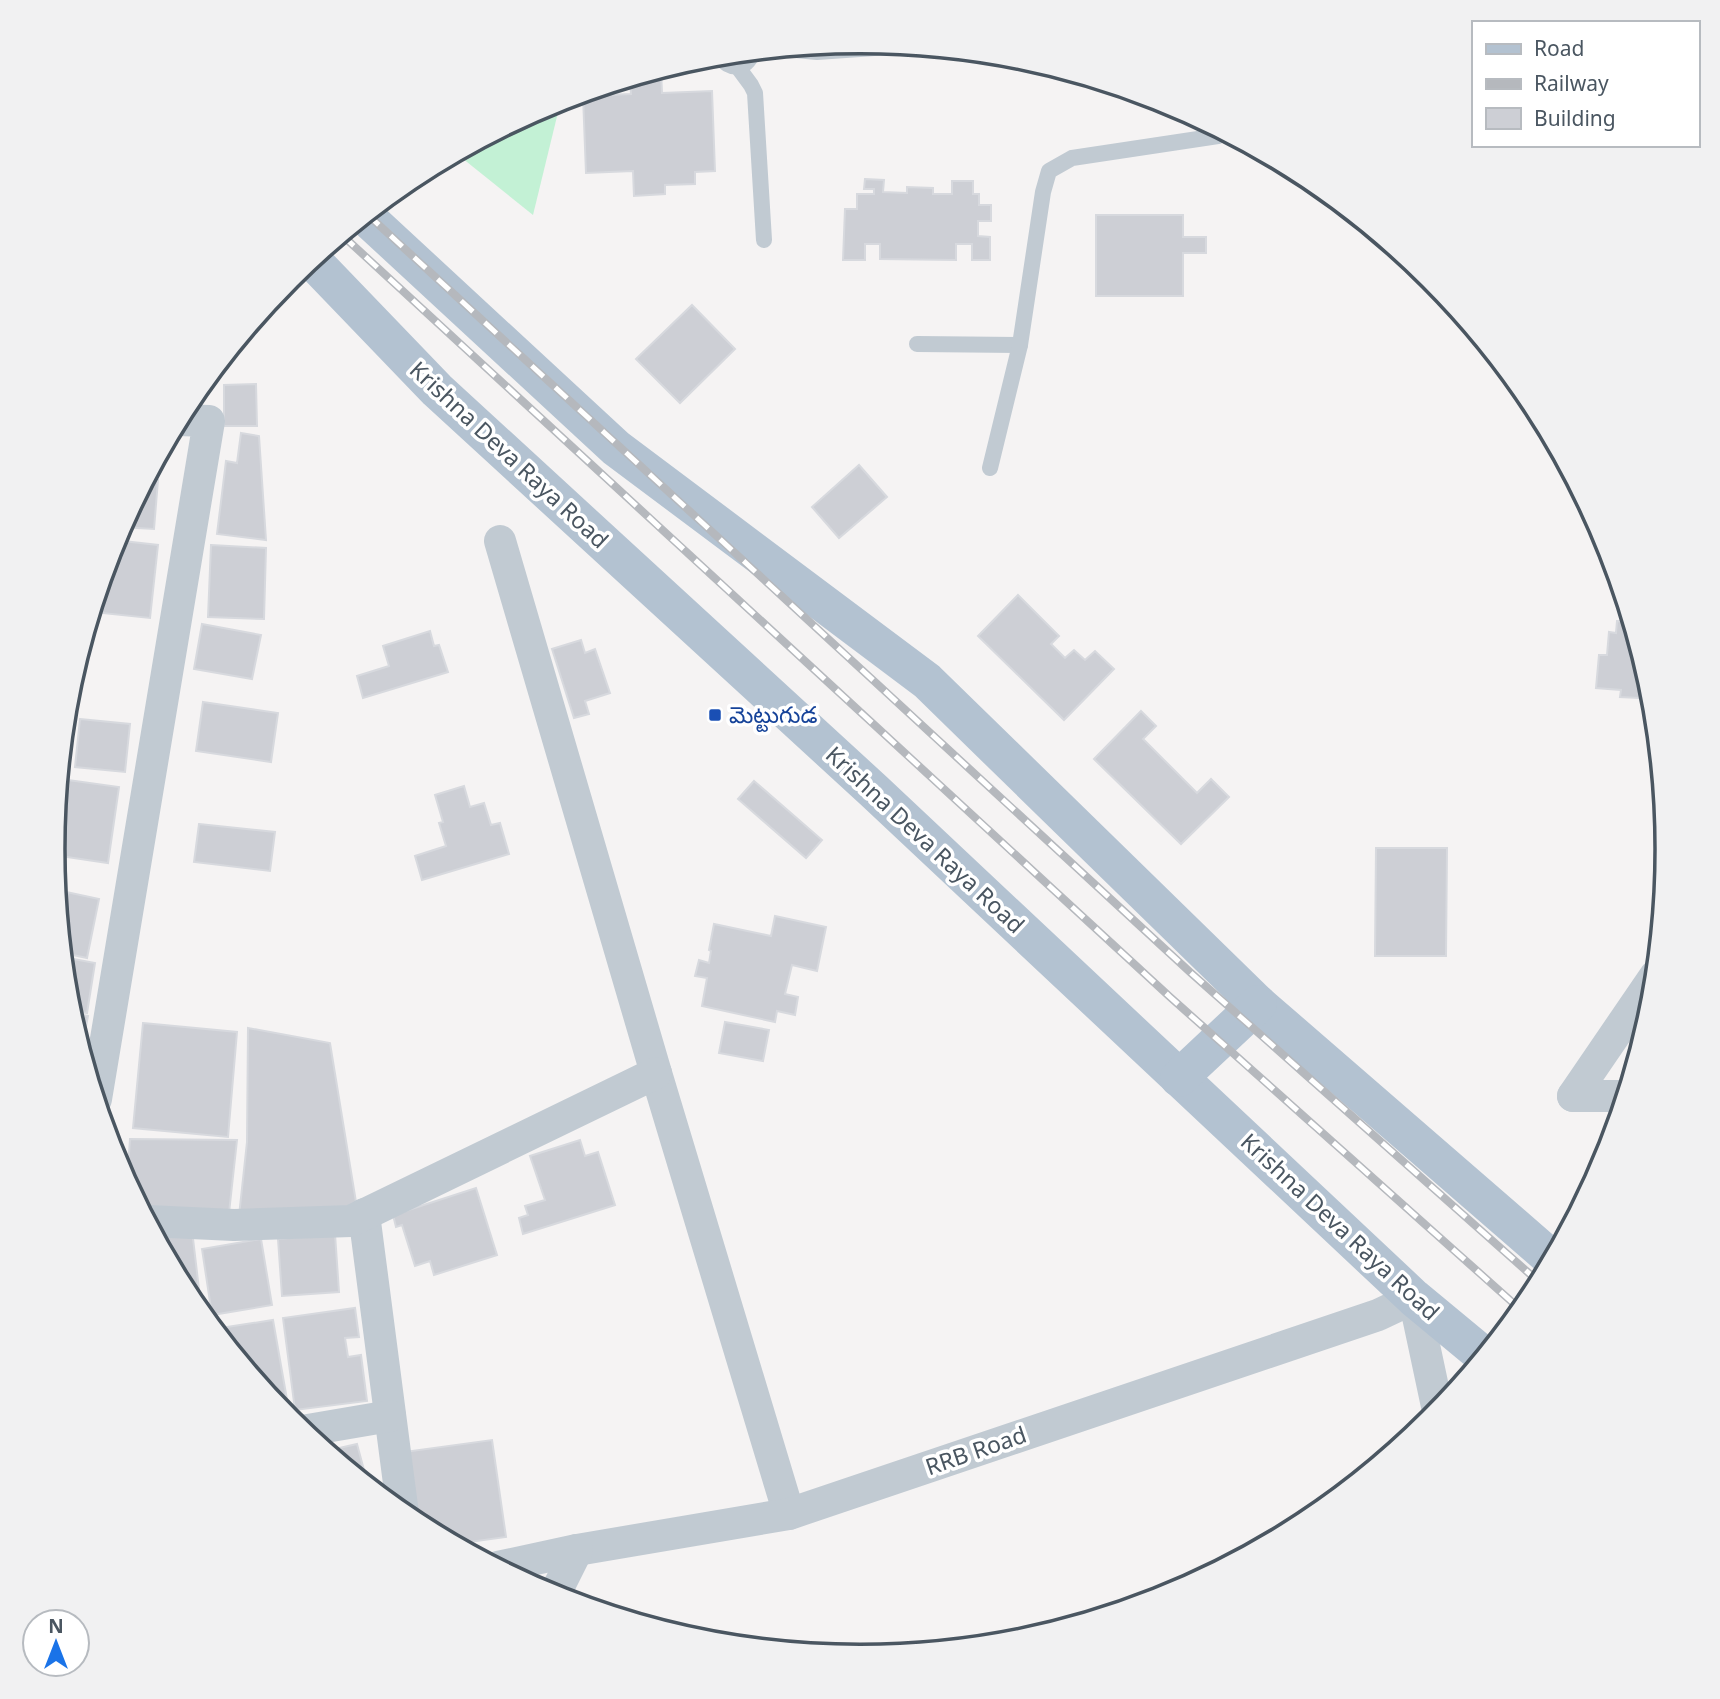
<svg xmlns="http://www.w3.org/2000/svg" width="1720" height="1699" font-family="'Noto Sans','Noto Sans Telugu',sans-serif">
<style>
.green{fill:#c3f1d5}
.building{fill:#cdcfd5;stroke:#d7d9de;stroke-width:2}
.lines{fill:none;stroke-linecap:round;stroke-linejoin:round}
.service{stroke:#c1cad2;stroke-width:16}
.minor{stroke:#c1cad2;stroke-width:32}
.primary{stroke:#b3c2d1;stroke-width:38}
.rail-casing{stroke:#b5b8bd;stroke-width:8}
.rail{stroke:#fff;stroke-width:5;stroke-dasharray:16;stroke-linecap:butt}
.transit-dot{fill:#1a4fb4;stroke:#fff;stroke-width:2.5}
.labels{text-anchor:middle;stroke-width:7;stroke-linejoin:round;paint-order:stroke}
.street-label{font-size:23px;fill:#4a5661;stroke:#fff}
.transit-label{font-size:23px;fill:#164399;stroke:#fff;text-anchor:start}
.rim{fill:none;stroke:#4a5661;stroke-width:3.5}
</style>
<rect width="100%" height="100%" fill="#f5f3f3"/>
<!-- green -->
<path class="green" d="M561,100l-28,115 -76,-61 94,-51z"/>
<!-- building -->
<g class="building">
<path d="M661,70l1,23 50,-2 3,80 -20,1v12l-30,1v9l-31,2 -1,-25 -47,2 -3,-77 48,-2 -1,-15z"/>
<path d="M865,179l19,1 -1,12 24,1v-6l26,1v6h19v-13h21v13h6v11h12v16h-13v15l12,1v23h-18v-16h-16v16l-76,-1v-15h-15v16h-22l2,-51h12v-15h17v-5h-10z"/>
<path d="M1096,215h87v22h23v16h-23v43h-87z"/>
<path d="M692,305l43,44 -55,54 -44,-44z"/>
<path d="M256,384l1,42h-33v-41z"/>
<path d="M241,433l18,3 7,104 -49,-6 9,-73 11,2z"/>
<path d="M859,465l28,32 -48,41 -27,-31z"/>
<path d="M147,479l11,1 -4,49 -33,-2z"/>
<path d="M114,540l44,5 -8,73 -58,-6z"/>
<path d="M211,545l55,3 -2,71 -56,-2z"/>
<path d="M1018,595l41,41 -8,8 14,14 9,-8 11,10 10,-9 19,18 -50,51 -86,-84z"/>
<path d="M1617,621l14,1 21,70h-12l-1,6 -19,-1 1,-7 -25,-2 3,-33h8l2,-23 7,1z"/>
<path d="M202,624l59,11 -9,44 -58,-10z"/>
<path d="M430,631l4,15 5,-1 9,27 -85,26 -6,-22 32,-10 -6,-20z"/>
<path d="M581,640l4,13 10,-4 15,44 -25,8 4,13 -15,4 -22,-69z"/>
<path d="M203,702l75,11 -7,49 -75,-11z"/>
<path d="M1141,711l15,15 -13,13 54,54 14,-14 18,18 -48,47 -87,-85z"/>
<path d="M80,719l50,5 -5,48 -50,-5z"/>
<path d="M68,780l51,7 -11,76 -55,-8 6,-70 9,2z"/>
<path d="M754,781l68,59 -16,18 -68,-59z"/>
<path d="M464,786l6,21 14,-4 7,22 9,-2 9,31 -87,26 -7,-24 31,-10 -7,-23 4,-1 -8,-27z"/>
<path d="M199,824l76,8 -5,39 -76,-9z"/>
<path d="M1376,848h71l-1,108h-71z"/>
<path d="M57,890l42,9 -12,59 -24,-5z"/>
<path d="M775,916l51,11 -9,44 -25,-6 -7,29 13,3 -3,18 -18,-4 -2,11 -73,-16 5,-28 -12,-2 4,-16 10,3 2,-12 -2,-1 5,-26 57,12z"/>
<path d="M63,957l32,6 -8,50 -18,-3z"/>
<path d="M70,1012l18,4 -7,35 -11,-38z"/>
<path d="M725,1022l44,8 -6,31 -44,-8z"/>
<path d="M143,1023l94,9 -9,105 -95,-9z"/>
<path d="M248,1028l82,15 26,159v9l-117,5 8,-74z"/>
<path d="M130,1139l107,1 -8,73 -89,-5 -13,-25z"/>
<path d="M580,1140l5,16 13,-4 17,53 -92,29 -4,-16 9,-3 -3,-9 20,-6 -15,-44z"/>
<path d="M476,1188l21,67 -63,20 -4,-14 -15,5 -13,-41 -6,2 -3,-12z"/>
<path d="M192,1230l10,85 -14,-17 -33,-63z"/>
<path d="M335,1234l4,58 -57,4 -4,-57z"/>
<path d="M261,1239l11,66 -60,10 -10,-66z"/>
<path d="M355,1308l4,29 -14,1 3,19 13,-2 6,46 -72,9 -12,-92z"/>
<path d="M273,1320l16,91 -7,1 -68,-83z"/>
<path d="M492,1440l14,97 -51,7 -42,-22 -9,-70z"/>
<path d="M357,1444l11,41 -42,-34z"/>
</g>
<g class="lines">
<!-- service -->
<g class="service">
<path d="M785,49l32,3 86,-6"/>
<path d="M719,56c11,15 27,14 34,-4"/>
<path d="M737,66l14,19 4,8 9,147"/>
<path d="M917,344l103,1"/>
<path d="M990,468l30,-123 23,-153 6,-21 23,-13 146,-22 6,-3"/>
</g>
<!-- minor -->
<g class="minor">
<path d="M500,541l156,532 133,441"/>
<path d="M1573,1096l82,-120"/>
<path d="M1573,1096h52"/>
<path d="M96,1099l113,-678 -31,-1"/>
<path d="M364,1214l39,300"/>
<path d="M148,1221l86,4 117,-4 305,-148"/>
<path d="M302,1431l88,-15"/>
<path d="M498,1567l79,-17 212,-36 589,-199 36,-17 24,113"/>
<path d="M554,1596l23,-46"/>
</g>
<!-- primary -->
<g class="primary">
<path d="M365,216l251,232 311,233 331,323 294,255"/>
<path d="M312,260l125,130 437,401 540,507 70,58"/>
<path d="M1179,1078l79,-74"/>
</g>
<defs>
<g id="rail">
<path d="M367,214l824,759 349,310"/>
<path d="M342,235l828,762 351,313"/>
</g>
</defs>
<!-- rail casing -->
<use href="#rail" class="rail-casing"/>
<!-- rail -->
<use href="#rail" class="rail"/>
</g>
<!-- markers -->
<rect class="transit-dot" x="708" y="708" width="14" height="14" rx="3.5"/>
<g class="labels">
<!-- street labels -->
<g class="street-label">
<text transform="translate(509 455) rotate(43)" y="8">Krishna Deva Raya Road</text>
<text transform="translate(925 840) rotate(43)" y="8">Krishna Deva Raya Road</text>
<text transform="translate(1340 1227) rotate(43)" y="8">Krishna Deva Raya Road</text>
<text transform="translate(976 1451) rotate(-19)" y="8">RRB Road</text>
</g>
<!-- transit labels -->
<g class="transit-label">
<text x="729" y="723">మెట్టుగుడ</text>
</g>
</g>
<!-- crop -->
<path d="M0 0H1720V1699H0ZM65 849a795 795 0 1 1 1590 0a795 795 0 1 1-1590 0Z" fill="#f1f1f2" fill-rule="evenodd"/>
<path class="rim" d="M65 849a795 795 0 1 1 1590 0a795 795 0 1 1-1590 0Z"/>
<!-- legend -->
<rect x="1472" y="21" width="228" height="126" fill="#ffffff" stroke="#b7bbc0" stroke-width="2"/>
<rect x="1486" y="44" width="35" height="10" fill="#b3c2d1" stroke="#b7bbc0" stroke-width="2"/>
<text x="1534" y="56" font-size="21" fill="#4a5661">Road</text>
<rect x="1486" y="79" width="35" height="10" fill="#b5b8bd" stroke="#b7bbc0" stroke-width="2"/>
<text x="1534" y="91" font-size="21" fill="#4a5661">Railway</text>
<rect x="1486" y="108" width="35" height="21" fill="#cdcfd5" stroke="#b7bbc0" stroke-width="2"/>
<text x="1534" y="126" font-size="21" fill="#4a5661">Building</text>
<!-- north arrow -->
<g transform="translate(56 1643)"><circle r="33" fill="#ffffff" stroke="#b7bbc0" stroke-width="2"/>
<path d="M0-5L12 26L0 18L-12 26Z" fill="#1a73e8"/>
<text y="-10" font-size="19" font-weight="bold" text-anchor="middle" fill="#4a5661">N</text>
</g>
</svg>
